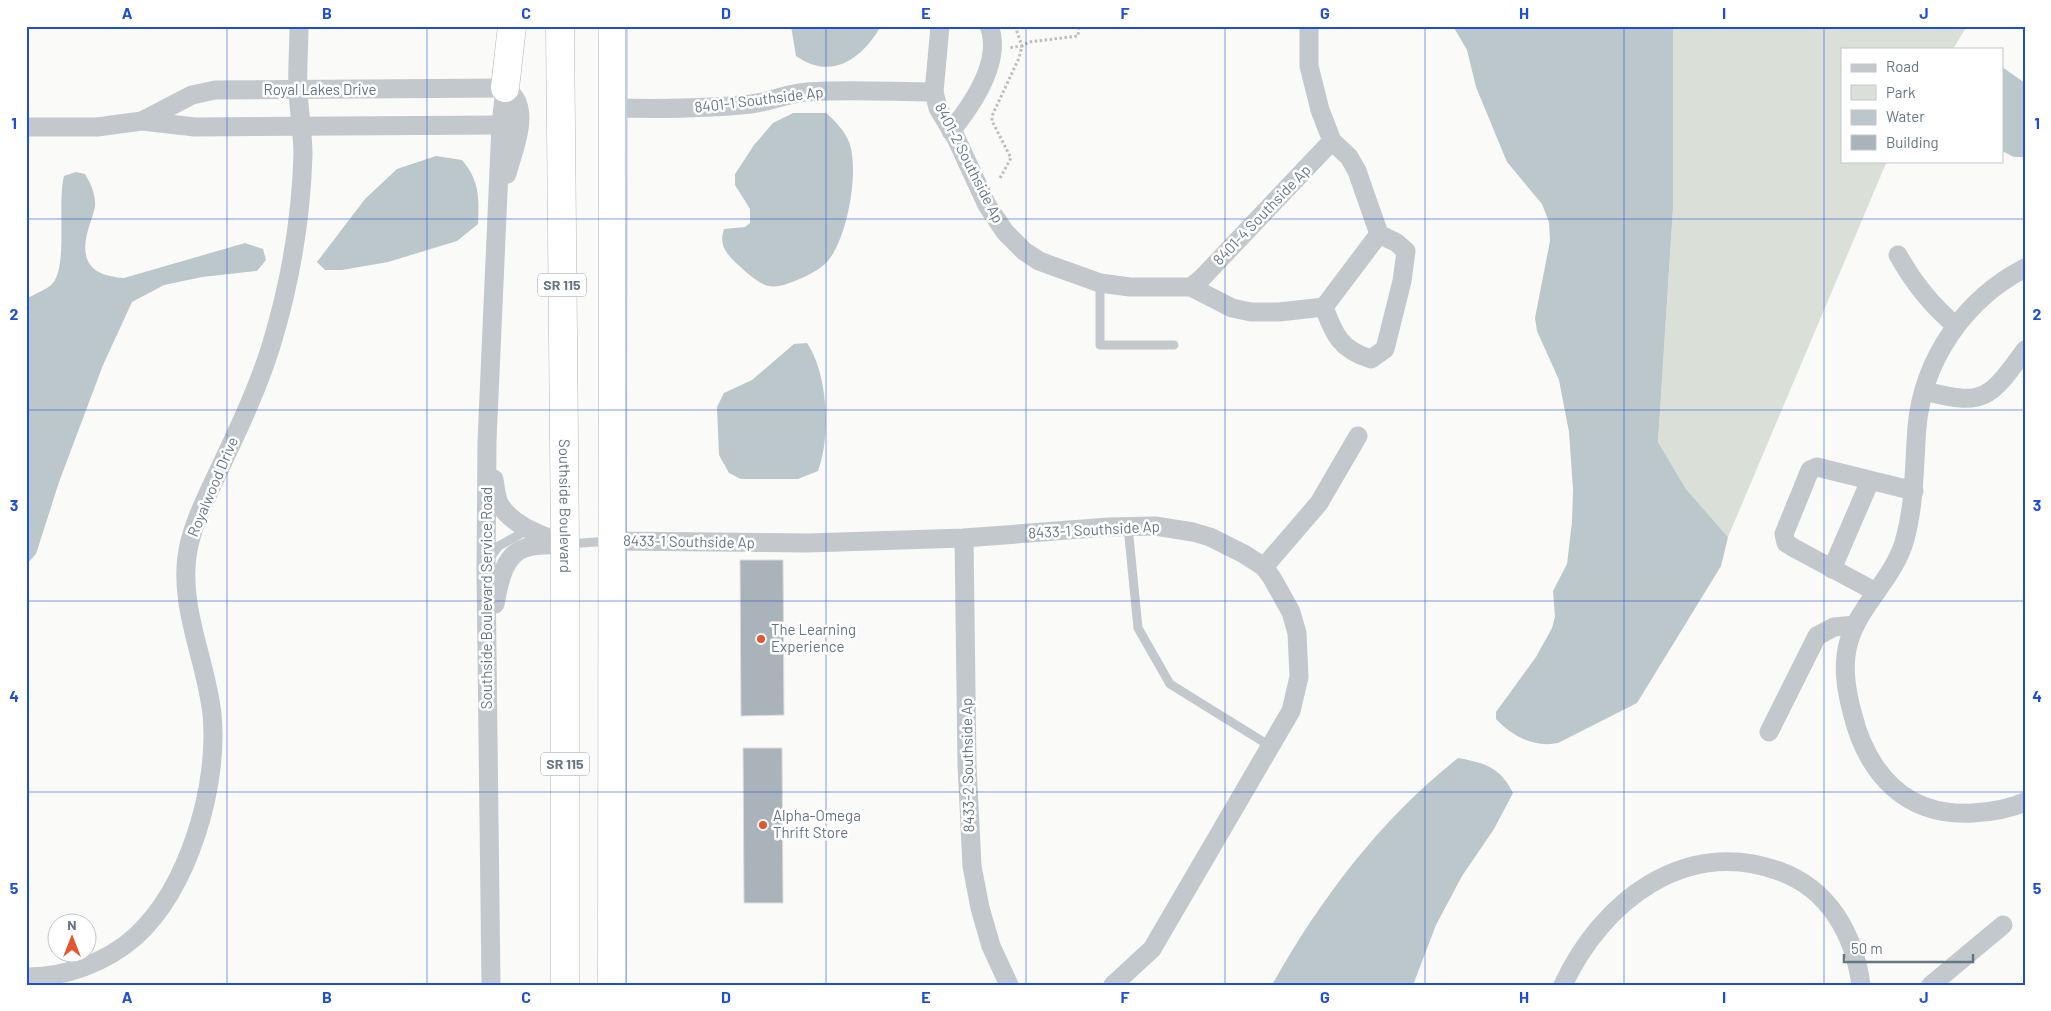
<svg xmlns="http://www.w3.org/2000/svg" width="2051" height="1011" font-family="Barlow,sans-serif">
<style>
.green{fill:#dadfd7}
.water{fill:#bbc7cb}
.building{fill:#aab3b9;stroke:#dcdcda}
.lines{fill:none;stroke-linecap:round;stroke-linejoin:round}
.trunk-casing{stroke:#b4b9bd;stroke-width:29}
.path{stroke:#bbbfc2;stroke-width:3;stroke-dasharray:2.5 2.5;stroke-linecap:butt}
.service{stroke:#c3c8cc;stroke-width:9}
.minor{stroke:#c3c8cc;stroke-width:19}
.trunk{stroke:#fff;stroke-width:28}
.grid{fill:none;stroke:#1d4ed8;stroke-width:1;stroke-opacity:0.55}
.poi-dot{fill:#e4572e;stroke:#fff;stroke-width:2}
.labels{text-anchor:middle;stroke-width:5;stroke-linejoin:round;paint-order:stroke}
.shield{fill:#fff;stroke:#939fa8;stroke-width:1}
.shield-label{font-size:14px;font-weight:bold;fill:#657683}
.street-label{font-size:15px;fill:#657683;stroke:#fff}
.poi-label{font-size:15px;fill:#657683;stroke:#fff;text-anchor:start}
.neatline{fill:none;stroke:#1d4ed8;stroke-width:2}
.grid-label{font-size:16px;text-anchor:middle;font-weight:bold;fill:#1d4ed8}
</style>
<rect width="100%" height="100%" fill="#fafaf8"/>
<!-- green -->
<path class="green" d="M1673,26h294l-14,23h-111v112h45l-159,376 -42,-48 -28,-47 15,-234z"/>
<!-- water -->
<g class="water">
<path d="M791,26h90c-19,33 -50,55 -85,30z"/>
<path d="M1453,26h220v182l-15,234 28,47 42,48 -7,29 -84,137 -79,40c-24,5 -46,-7 -62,-24v-7l40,-55 16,-29 3,-11 -2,-26 14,-27 5,-42 1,-33 -4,-57 -10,-52 -22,-49 -2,-13 15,-77 -1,-19 -7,-18 -35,-42 -31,-75 -9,-37z"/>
<path d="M2002,67l23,16v74h-11l-12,-6z"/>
<path d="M793,113h33c9,8 19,18 23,29 11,28 -2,98 -22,120 -8,8 -20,14 -30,18 -10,4 -20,9 -32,5 -11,-5 -21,-15 -30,-23 -10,-10 -16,-18 -11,-33l21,-2 5,-4v-14l-15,-24v-11l19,-29 19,-22z"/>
<path d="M436,156l26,4c18,21 17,38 16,64l-21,17 -69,21 -46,8h-17l-8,-8 48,-63 32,-30z"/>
<path d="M76,172l9,2c6,10 11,21 10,33 -2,9 -6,18 -8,27 -7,31 8,42 37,44l121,-35 18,6 3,11 -9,11 -55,6 -38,8 -32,17 -29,63 -44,117 -23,72 -10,11v-266c8,-5 21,-9 27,-16 15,-19 4,-79 11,-107z"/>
<path d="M807,343c21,31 24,93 11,128l-20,8h-57l-12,-6 -10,-18 -2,-48 7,-14 28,-13 42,-36z"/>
<path d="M1458,758c27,5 42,9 55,35l-19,36 -32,47 -26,49 -23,60h-141c49,-87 108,-165 186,-227z"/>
</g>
<!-- building -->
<g class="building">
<path d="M740,560h43l1,155 -43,1z"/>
<path d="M743,748h39l1,155h-39z"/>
</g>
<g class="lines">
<defs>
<g id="trunk">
<path id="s1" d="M560,26l5,518v441"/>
<path d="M505,88l7,-62"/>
<path d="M612,985l1,-959"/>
</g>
</defs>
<!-- trunk casing -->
<use href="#trunk" class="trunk-casing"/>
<!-- path -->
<g class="path">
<path d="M1015,26l7,20 7,-4 49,-6 1,-10"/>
<path d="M1000,178l11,-20 -19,-37v-5l27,-58 3,-12 -14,2"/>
</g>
<!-- service -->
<g class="service">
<path d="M1100,283v62h74"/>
<path d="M1128,527l10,101 32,56 100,62"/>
<path d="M568,544l42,-3"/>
<path d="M488,560l11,-14 30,-17"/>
</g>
<!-- minor -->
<g class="minor">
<path d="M940,26l-6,66 4,16 18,30 31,67 18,27 19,19 15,10 61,22 30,4h61l41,21 19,4h28l45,-5"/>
<path d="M1309,26v40l11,44 12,31 17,16 8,14 22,63 18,9 9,8 -4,30 -17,68 -14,10c-30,-9 -37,-24 -47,-52"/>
<path d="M505,88c3,4 9,7 11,12 11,20 -4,54 -9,74"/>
<path d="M614,108c46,1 91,1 137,-4 19,-2 37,-11 56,-12 42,-3 85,0 127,0"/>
<path d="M142,121l50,-26 23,-5 290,-2"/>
<path d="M26,127h71l45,-6 53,6 306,-2"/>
<path d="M951,131c21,-26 52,-70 38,-105"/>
<path d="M1898,255c15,27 33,50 57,70"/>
<path d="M2025,268c-60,31 -102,91 -108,159 -3,38 -2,75 -12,112 -10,38 -45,65 -56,102 -7,24 -3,48 3,71 15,62 54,105 121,101 18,-1 36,-4 52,-11"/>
<path d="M1191,287l10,-8 131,-138"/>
<path d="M1324,307l55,-73"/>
<path d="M1925,391c60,16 65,7 100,-41"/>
<path d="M494,479c1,7 2,17 5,24 11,21 39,31 60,39"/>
<path d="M964,538l3,227 5,101 8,42 11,38 18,39"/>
<path d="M613,541l195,2 156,-5 145,-11 46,-1 38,6 17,5 34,17 20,13 8,11 19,34 6,21 2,44 -8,34 -139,238 -39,36"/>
<path d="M1264,567l55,-64 39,-67"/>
<path d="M1832,569l38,-88"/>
<path d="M1876,592l-82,-44 -8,-5 -2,-9 26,-64 7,-3 97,24"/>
<path d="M495,604c4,-20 8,-49 30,-56 11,-4 28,-3 40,-4"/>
<path d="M1769,732l48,-96 17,-9 21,-2"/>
<path d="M26,977c38,1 81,-15 109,-40 54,-49 84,-152 77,-223 -6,-56 -36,-111 -23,-169 6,-26 19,-51 30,-75 19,-40 39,-82 52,-124 19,-62 30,-126 32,-191 0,-21 -4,-43 -5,-64 -1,-22 1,-43 1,-65"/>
<path d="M491,985l-5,-413 1,-131 14,-316 4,-37"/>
<path d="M1563,985c39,-84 122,-148 216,-114 50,18 75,63 82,114"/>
<path d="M1931,985l72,-60"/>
</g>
<!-- trunk -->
<use href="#trunk" class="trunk"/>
</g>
<!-- grid -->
<path class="grid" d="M227,26v959M427,26v959M626,26v959M826,26v959M1026,26v959M1225,26v959M1425,26v959M1624,26v959M1824,26v959M26,219h1999M26,410h1999M26,601h1999M26,792h1999"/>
<!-- markers -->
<g class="poi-dot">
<circle cx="761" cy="639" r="5"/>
<circle cx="763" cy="825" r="5"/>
</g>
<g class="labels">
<!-- shield labels -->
<g class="shield">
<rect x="538" y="273.5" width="48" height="23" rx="4"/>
<rect x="541" y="752.5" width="48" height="23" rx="4"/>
</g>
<g class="shield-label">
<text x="562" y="290">SR 115</text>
<text x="565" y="769">SR 115</text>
</g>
<!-- street labels -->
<g class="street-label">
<text x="320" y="95">Royal Lakes Drive</text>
<text transform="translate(759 100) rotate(-7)" y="5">8401-1 Southside Ap</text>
<text transform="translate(969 163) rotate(63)" y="5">8401-2 Southside Ap</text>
<text transform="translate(1262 215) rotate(-46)" y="5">8401-4 Southside Ap</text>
<text transform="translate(213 487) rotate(-67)" y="5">Royalwood Drive</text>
<text dy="5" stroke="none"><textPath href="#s1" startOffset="480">Southside Boulevard</textPath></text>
<text transform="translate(1094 530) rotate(-3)" y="5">8433-1 Southside Ap</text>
<text transform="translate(689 542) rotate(1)" y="5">8433-1 Southside Ap</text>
<text transform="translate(487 598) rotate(-90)" y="5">Southside Boulevard Service Road</text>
<text transform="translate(968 765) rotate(-91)" y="5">8433-2 Southside Ap</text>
</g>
<!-- poi labels -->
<g class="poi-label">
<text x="771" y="635">The Learning<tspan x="771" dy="17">Experience</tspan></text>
<text x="773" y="821">Alpha-Omega<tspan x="773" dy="17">Thrift Store</tspan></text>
</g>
</g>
<!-- border -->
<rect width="2051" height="1011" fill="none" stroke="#ffffff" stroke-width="55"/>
<!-- legend -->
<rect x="1841" y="48" width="162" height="115" fill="#ffffff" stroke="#c1c8cd"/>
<rect x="1851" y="64" width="25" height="8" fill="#c3c8cc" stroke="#c1c8cd"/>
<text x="1886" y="72" font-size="15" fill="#657683">Road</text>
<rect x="1851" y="85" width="25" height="15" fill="#dadfd7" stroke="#c1c8cd"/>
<text x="1886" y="98" font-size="15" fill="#657683">Park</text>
<rect x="1851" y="110" width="25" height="15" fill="#bbc7cb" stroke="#c1c8cd"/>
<text x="1886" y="122" font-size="15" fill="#657683">Water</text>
<rect x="1851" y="135" width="25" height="15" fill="#aab3b9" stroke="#c1c8cd"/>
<text x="1886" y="148" font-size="15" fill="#657683">Building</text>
<!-- north arrow -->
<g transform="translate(72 938)"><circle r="24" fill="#ffffff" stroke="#c1c8cd"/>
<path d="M0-4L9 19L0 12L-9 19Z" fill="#e4572e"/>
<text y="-8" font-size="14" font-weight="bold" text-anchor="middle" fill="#657683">N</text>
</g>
<!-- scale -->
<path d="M1844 954v8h129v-8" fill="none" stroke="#657683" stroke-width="2.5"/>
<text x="1851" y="954" font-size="15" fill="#657683" stroke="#ffffff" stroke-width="4" paint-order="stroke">50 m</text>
<rect x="28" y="28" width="1996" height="956" class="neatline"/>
<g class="grid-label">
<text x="127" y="19">A</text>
<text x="327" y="19">B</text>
<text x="526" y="19">C</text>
<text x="726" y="19">D</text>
<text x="926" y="19">E</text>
<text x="1125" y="19">F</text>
<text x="1325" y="19">G</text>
<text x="1524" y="19">H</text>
<text x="1724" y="19">I</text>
<text x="1924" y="19">J</text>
<text x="14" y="129">1</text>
<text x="2037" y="129">1</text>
<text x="14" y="320">2</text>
<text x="2037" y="320">2</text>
<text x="14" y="511">3</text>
<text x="2037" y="511">3</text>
<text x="14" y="702">4</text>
<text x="2037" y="702">4</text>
<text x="14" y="894">5</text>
<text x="2037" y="894">5</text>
<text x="127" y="1003">A</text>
<text x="327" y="1003">B</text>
<text x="526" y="1003">C</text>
<text x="726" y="1003">D</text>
<text x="926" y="1003">E</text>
<text x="1125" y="1003">F</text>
<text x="1325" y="1003">G</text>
<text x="1524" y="1003">H</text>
<text x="1724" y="1003">I</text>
<text x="1924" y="1003">J</text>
</g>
</svg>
